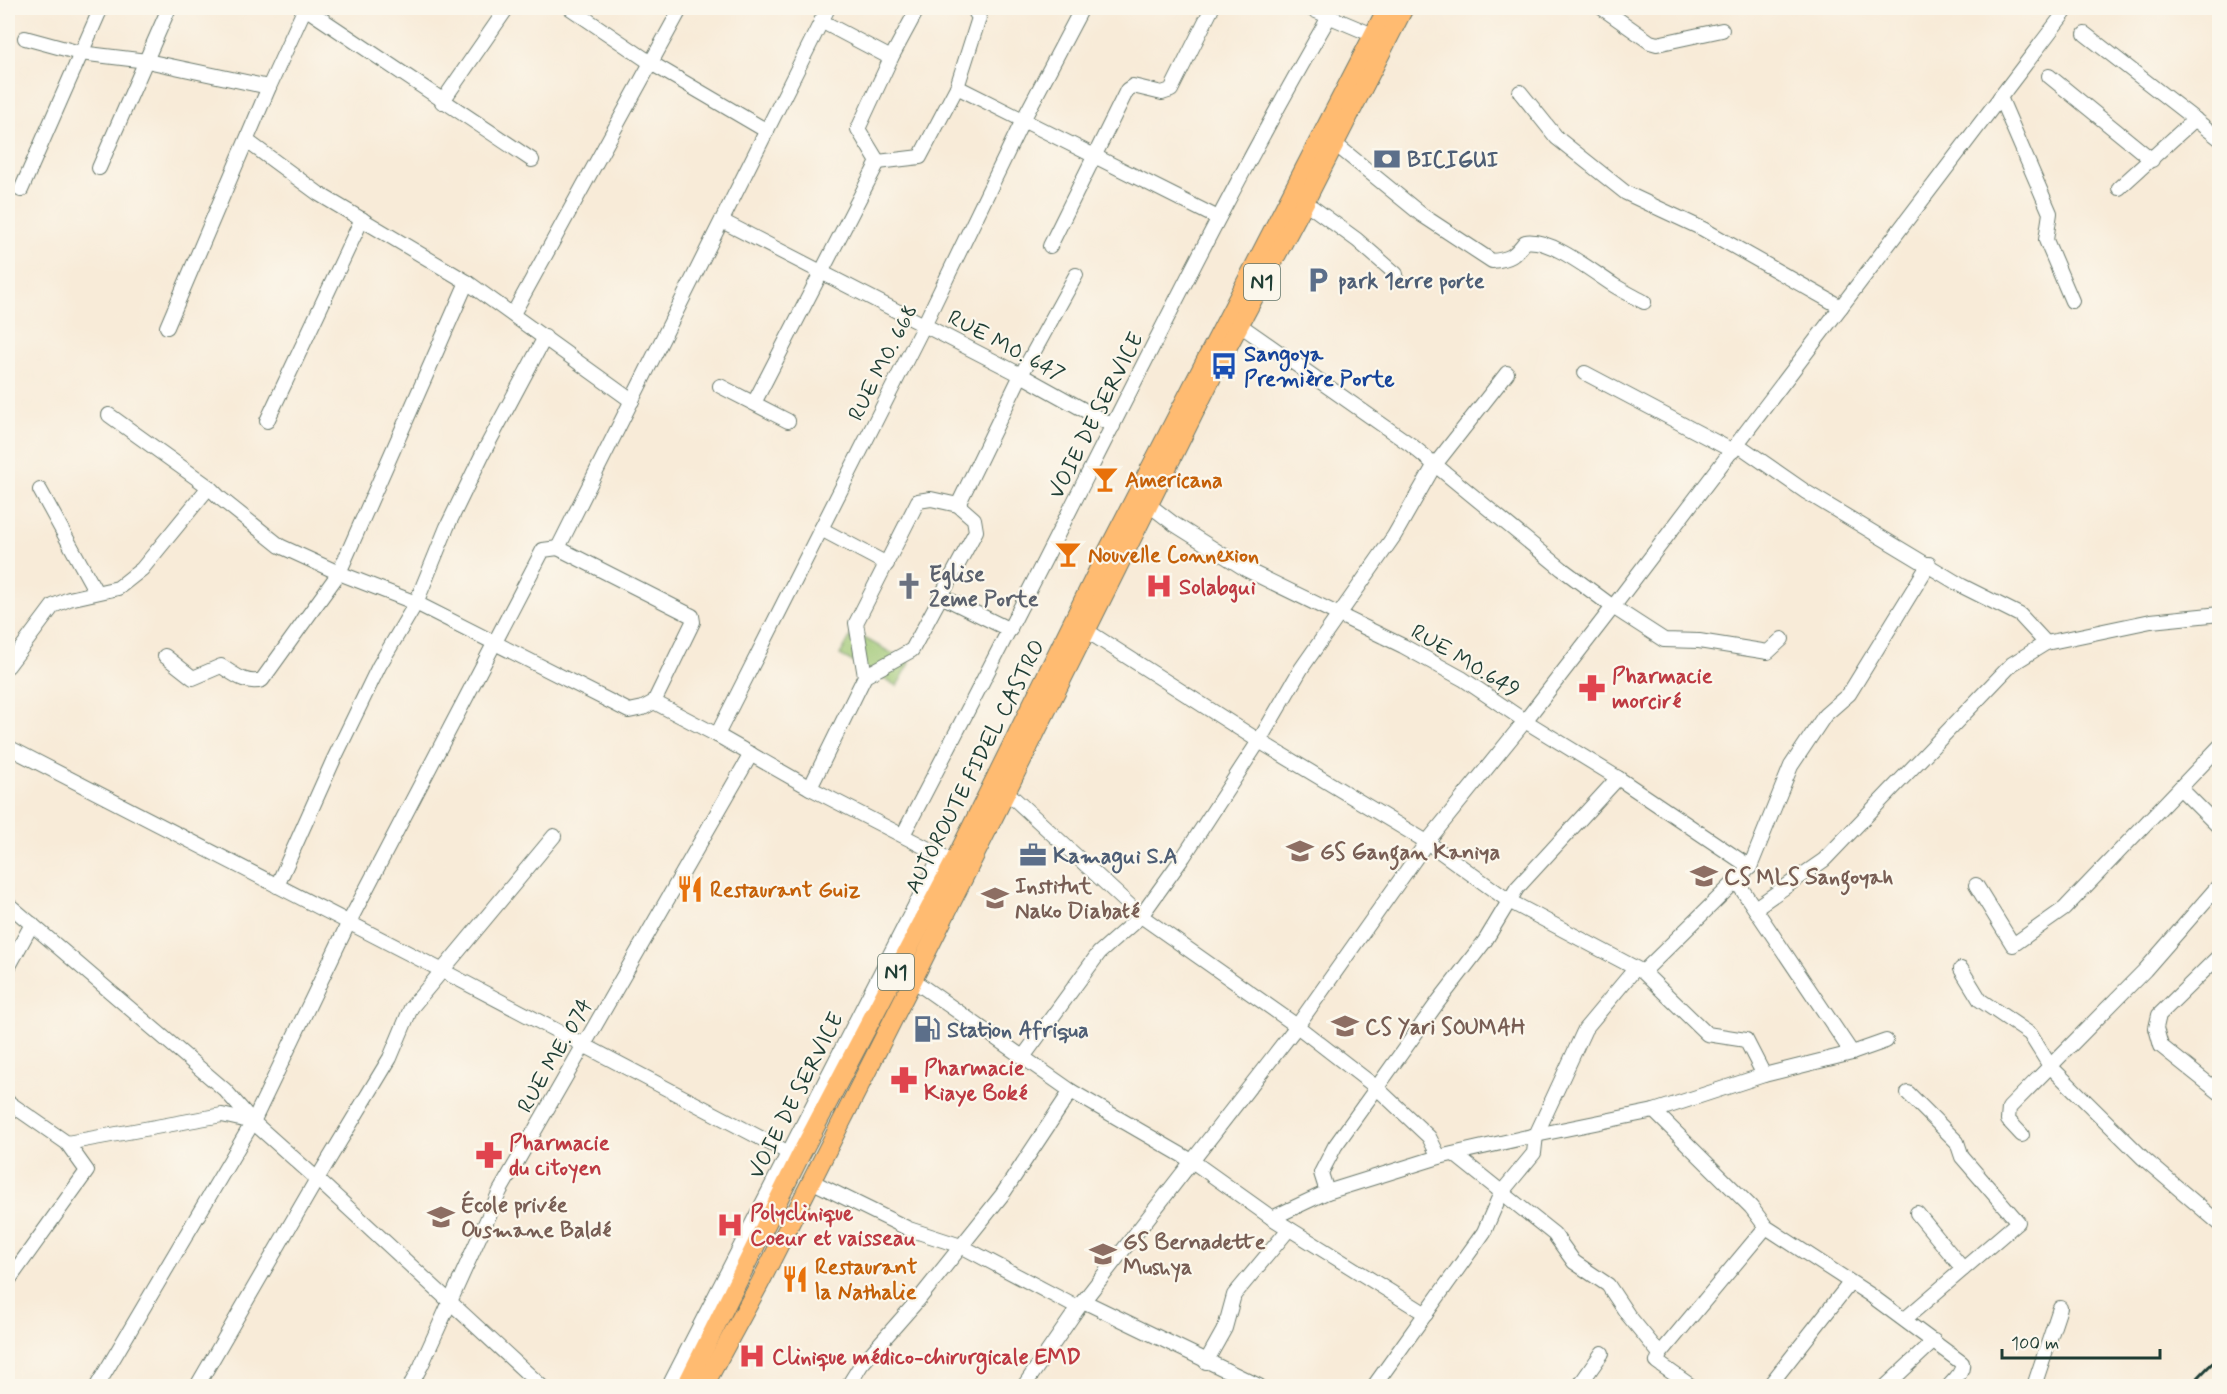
<svg xmlns="http://www.w3.org/2000/svg" width="2227" height="1394" font-family="Mynerve,sans-serif">
<style>
.pitch{fill:#9dc672;stroke:#5e8253;stroke-width:1.5}
.lines{fill:none;stroke-linecap:round;stroke-linejoin:round}
.stream{stroke:#4db9c9;stroke-width:3}
.minor-casing{stroke:#6b7a6d;stroke-width:16}
.highway-casing{stroke:#6b7a6d;stroke-width:20}
.minor{stroke:#fff;stroke-width:14}
.highway{stroke:#ffbb71;stroke-width:18}
.rail{stroke:#1f3d34;stroke-width:3}
.labels{text-anchor:middle;stroke-width:4.5;stroke-linejoin:round;paint-order:stroke}
.shield{fill:#fbf7ec;stroke:#61756b;stroke-width:1.5}
.shield-label{font-size:21px;font-weight:bold;fill:#1f3d34}
.service-label{font-size:22px;font-weight:bold;fill:#4e5e75;stroke:#fbf7ec;text-anchor:start}
.street-label{font-size:22px;fill:#1f3d34;stroke:#fbf7ec}
.transit-label{font-size:22px;font-weight:bold;fill:#164399;stroke:#fbf7ec;text-anchor:start}
.food-label{font-size:22px;font-weight:bold;fill:#c56008;stroke:#fbf7ec;text-anchor:start}
.worship-label{font-size:22px;font-weight:bold;fill:#5b616d;stroke:#fbf7ec;text-anchor:start}
.health-label{font-size:22px;font-weight:bold;fill:#be3a42;stroke:#fbf7ec;text-anchor:start}
.education-label{font-size:22px;font-weight:bold;fill:#785e54;stroke:#fbf7ec;text-anchor:start}
</style>
<rect width="100%" height="100%" fill="#fbf7ec"/>
<filter id="ink" filterUnits="userSpaceOnUse"><feTurbulence type="fractalNoise" baseFrequency=".0167" numOctaves="2"/><feDisplacementMap in="SourceGraphic" scale="12" xChannelSelector="R" yChannelSelector="G"/><feConvolveMatrix kernelMatrix="1 2 1 2 8 2 1 2 1" color-interpolation-filters="sRGB"/></filter>
<filter id="wash" filterUnits="userSpaceOnUse"><feTurbulence type="fractalNoise" baseFrequency=".008" numOctaves="4" result="noise"/><feDisplacementMap in="SourceGraphic" scale="24" xChannelSelector="R" yChannelSelector="G"/><feGaussianBlur stdDeviation="1.35" result="paint"/><feColorMatrix in="noise" values="0 0 0 0 0 0 0 0 0 0 0 0 0 0 0 0 0 1.4 0 .05"/><feComposite in="paint" operator="in"/></filter>
<g filter="url(#wash)">
<rect width="100%" height="100%" fill="#f8ebd8"/>
<!-- pitch -->
<path class="pitch" d="M853,632l57,31 -13,23 -57,-31z"/>
<g class="lines">
<!-- stream -->
<path class="stream" d="M1800,8h5"/>
</g>
</g>
<g filter="url(#ink)">
<g class="lines">
<defs>
<g id="minor">
<path d="M305,8l227,152"/>
<path d="M570,8l81,55 116,68"/>
<path d="M1309,8l64,27"/>
<path d="M1602,8l48,34 7,2 65,-14"/>
<path d="M821,21l70,37"/>
<path d="M2085,34l135,105"/>
<path d="M25,38l55,15 67,8 122,26"/>
<path d="M2049,76l103,84"/>
<path d="M957,87l261,131"/>
<path d="M1520,92l37,46 69,55 77,36 138,78"/>
<path d="M2000,97l50,116 -4,27 26,61"/>
<path d="M442,102l65,-94"/>
<path d="M247,141l72,53 148,88 165,119"/>
<path d="M1334,143l88,72 70,46c19,-2 22,-5 33,-19 25,-5 69,31 90,44 10,6 20,11 29,16"/>
<path d="M878,162l42,-5 37,-70 22,-69 -6,-10"/>
<path d="M99,168l70,-160"/>
<path d="M2119,188l76,-69"/>
<path d="M21,190l80,-182"/>
<path d="M1305,202l52,38 39,34"/>
<path d="M722,221l299,154 92,51"/>
<path d="M1050,246l77,-156 6,-4 29,7 9,-3 41,-82"/>
<path d="M513,314l168,-306"/>
<path d="M1240,325l171,120 151,124 51,38 51,33 35,1 69,11 14,-13"/>
<path d="M167,327l102,-240 36,-79"/>
<path d="M1585,373l148,78"/>
<path d="M720,386l68,35"/>
<path d="M754,403l124,-241 -20,-33 33,-71 27,-50"/>
<path d="M109,415l100,72"/>
<path d="M267,421l95,-202"/>
<path d="M1737,444l69,48 156,94 58,29 26,28"/>
<path d="M40,490l56,102"/>
<path d="M1148,504l26,20 73,46 156,76 60,33 62,42 93,57 132,89 -107,105"/>
<path d="M958,505l63,-130 55,-100"/>
<path d="M821,529l66,35"/>
<path d="M941,596l69,34"/>
<path d="M1087,631l172,110 168,101 82,59 134,71 64,62 39,6 18,35"/>
<path d="M165,656l28,22 28,-12c13,8 25,19 41,14l77,-107 128,-291"/>
<path d="M8,666l45,-60 16,-7 49,-11 24,-19 67,-82 11,11 60,48 59,27 77,30 213,108 14,-3 11,-6 39,-80 -1,-6 -134,-68 270,-540"/>
<path d="M654,702l63,33 93,53 138,71"/>
<path d="M717,735l207,-410 98,-203 60,-114"/>
<path d="M8,747l435,224 346,182"/>
<path d="M810,788l55,-112 -9,-53 62,-122 13,-2 27,6 16,14 2,12 -64,119 -47,26"/>
<path d="M2180,788l40,40"/>
<path d="M1007,792l134,124 156,110 80,62 52,49 10,20"/>
<path d="M903,835c62,-119 124,-239 184,-359 78,-154 155,-309 242,-459"/>
<path d="M1750,867l41,-101 34,-51 24,-21 80,-130"/>
<path d="M1737,882l115,171"/>
<path d="M1976,885l37,60 51,-36 156,-163"/>
<path d="M277,886l56,-125 46,-95 37,-63 31,-76 35,-72 63,-118"/>
<path d="M8,904l217,186 28,32 64,57 224,207"/>
<path d="M1755,908l69,-48 188,-196 34,-21 105,-22 69,-7"/>
<path d="M2220,955l-61,60 -3,13 5,18 59,47"/>
<path d="M8,968l24,-44"/>
<path d="M1961,969l19,31 50,34 20,32 93,92 77,66"/>
<path d="M913,980l158,111 121,70 80,57 154,96"/>
<path d="M1023,1057l76,-104 42,-37 43,-60 75,-115 42,-72 93,-133 40,-70 73,-93"/>
<path d="M8,1102l59,41 155,-28 31,7"/>
<path d="M1654,1111l97,96 15,20 103,67 93,69c2,9 -8,17 -13,23"/>
<path d="M2022,1135l-14,-15 1,-12 136,-138 75,-86"/>
<path d="M1454,1154l100,80 20,28 34,23 20,30 32,39"/>
<path d="M811,1181l98,48 52,17 117,62"/>
<path d="M1327,1192l-6,-19 14,-27 103,-144 47,-61 32,-53 101,-110"/>
<path d="M1917,1213l46,56"/>
<path d="M1272,1218l55,-26 112,-35 97,-22 118,-24 110,-36 88,-22 34,-12"/>
<path d="M8,1281l79,-110 -20,-28"/>
<path d="M1083,1301l176,85"/>
<path d="M1905,1319l113,-97 -56,-65 -5,-15 -49,-49"/>
<path d="M1206,1362l19,-34 9,-33 55,-66"/>
<path d="M97,1386l156,-264 95,-198 195,-374 15,-2"/>
<path d="M197,1386l120,-207 73,-121 21,-50 143,-172"/>
<path d="M410,1386l11,-20 79,-175 251,-437"/>
<path d="M669,1386l272,-531"/>
<path d="M848,1386l13,-21 58,-66 83,-104 69,-104"/>
<path d="M1024,1386l54,-78 219,-282 130,-184 98,-121 88,-114 455,-599"/>
<path d="M1374,1386l110,-154 17,-39 33,-40 2,-18 49,-106 50,-60"/>
<path d="M1579,1386l23,-33"/>
<path d="M1691,1386l-34,-24 3,-8 106,-127"/>
<path d="M1769,1386l81,-103"/>
<path d="M1886,1386l48,-45"/>
<path d="M2034,1386l26,-78"/>
</g>
<g id="highway">
<path d="M686,1386l114,-230 154,-294 151,-306 282,-548"/>
<path d="M704,1386l56,-103 153,-303 305,-615 87,-163 99,-194"/>
</g>
</defs>
<!-- minor casing -->
<use href="#minor" class="minor-casing"/>
<!-- highway casing -->
<use href="#highway" class="highway-casing"/>
<!-- minor -->
<use href="#minor" class="minor"/>
<!-- highway -->
<use href="#highway" class="highway"/>
<!-- rail -->
<path class="rail" d="M2190,1386l30,-31"/>
</g>
</g>
<!-- icons -->
<defs>
<symbol id="bank-bare" viewBox="-9 -9 18 18"><path d="M-6-4H6V4H-6ZM0-2.3a2.3 2.3 0 1 0 0 4.6a2.3 2.3 0 1 0 0-4.6Z" fill="#5c6f8a" stroke="#fbf7ec" stroke-width="2.5" paint-order="stroke"/></symbol>
<symbol id="parking-bare" viewBox="-9 -9 18 18"><path d="M-3.5-5.5H1a3.5 3.5 0 0 1 0 7H-1V5.5H-3.5ZM-1-3.4V-.6H.8a1.4 1.4 0 0 0 0-2.8Z" fill="#5c6f8a" stroke="#fbf7ec" stroke-width="2.5" paint-order="stroke"/></symbol>
<symbol id="bus-bare" viewBox="-9 -9 18 18"><path d="M-5-6H5V4H4V6H2V4H-2V6H-4V4H-5ZM-3.5-4V0h7V-4ZM-3.5 1.2v1.5H-2V1.2ZM2 1.2v1.5H3.5V1.2Z" fill="#1a4fb4" stroke="#fbf7ec" stroke-width="2.5" paint-order="stroke"/></symbol>
<symbol id="bar-bare" viewBox="-9 -9 18 18"><path d="M-6-5H6L.8 .8V4.5H3.5V6h-7V4.5H-.8V.8Z" fill="#e8710a" stroke="#fbf7ec" stroke-width="2.5" paint-order="stroke"/></symbol>
<symbol id="church-bare" viewBox="-9 -9 18 18"><path d="M-1.2-6h2.4v3.5h3.3v2.4h-3.3V6h-2.4V-.1h-3.3v-2.4h3.3Z" fill="#6b7280" stroke="#fbf7ec" stroke-width="2.5" paint-order="stroke"/></symbol>
<symbol id="hospital-bare" viewBox="-9 -9 18 18"><path d="M-5-5h3v3.5h4V-5h3V5h-3V1.5h-4V5h-3Z" fill="#e0444e" stroke="#fbf7ec" stroke-width="2.5" paint-order="stroke"/></symbol>
<symbol id="pharmacy-bare" viewBox="-9 -9 18 18"><path d="M-2-6h4v4h4v4h-4v4h-4v-4h-4v-4h4Z" fill="#e0444e" stroke="#fbf7ec" stroke-width="2.5" paint-order="stroke"/></symbol>
<symbol id="school-bare" viewBox="-9 -9 18 18"><path d="M0-5L7-2L0 1L-7-2ZM-4 1L0 2.5L4 1V4Q0 6-4 4Z" fill="#8d6e63" stroke="#fbf7ec" stroke-width="2.5" paint-order="stroke"/></symbol>
<symbol id="office-bare" viewBox="-9 -9 18 18"><path d="M-6-3h4V-5.5h4V-3h4V5H-6ZM-1-4.5V-3h2v-1.5ZM-6 0V1H6V0Z" fill="#5c6f8a" stroke="#fbf7ec" stroke-width="2.5" paint-order="stroke"/></symbol>
<symbol id="restaurant-bare" viewBox="-9 -9 18 18"><path d="M-5-6h1v4h1v-4h1v4h1v-4h1v5L-1.5 .5V6h-2V.5L-5-1ZM5-6V6H3V1.5H1.5Q1.5-4 5-6Z" fill="#e8710a" stroke="#fbf7ec" stroke-width="2.5" paint-order="stroke"/></symbol>
<symbol id="university-bare" viewBox="-9 -9 18 18"><path d="M0-5L7-2L0 1L-7-2ZM-4 1L0 2.5L4 1V4Q0 6-4 4Z" fill="#8d6e63" stroke="#fbf7ec" stroke-width="2.5" paint-order="stroke"/></symbol>
<symbol id="fuel-bare" viewBox="-9 -9 18 18"><path d="M-5.5-6h7V0h2V4h1.3V-2.5L3-4.5l.8-.8L6-3V5H2.5V1h-1V6h-7ZM-4.2-4.7v3.2H.2V-4.7Z" fill="#5c6f8a" stroke="#fbf7ec" stroke-width="2.5" paint-order="stroke"/></symbol>
</defs>
<g fill-rule="evenodd">
<use href="#bank-bare" x="1368" y="140" width="38" height="38"/>
<use href="#parking-bare" x="1299" y="261" width="38" height="38"/>
<use href="#bus-bare" x="1205" y="347" width="38" height="38"/>
<use href="#bar-bare" x="1086" y="460" width="38" height="38"/>
<use href="#bar-bare" x="1049" y="535" width="38" height="38"/>
<use href="#church-bare" x="890" y="567" width="38" height="38"/>
<use href="#hospital-bare" x="1140" y="567" width="38" height="38"/>
<use href="#pharmacy-bare" x="1573" y="669" width="38" height="38"/>
<use href="#school-bare" x="1281" y="832" width="38" height="38"/>
<use href="#office-bare" x="1014" y="836" width="38" height="38"/>
<use href="#school-bare" x="1685" y="857" width="38" height="38"/>
<use href="#restaurant-bare" x="671" y="870" width="38" height="38"/>
<use href="#university-bare" x="976" y="879" width="38" height="38"/>
<use href="#school-bare" x="1326" y="1007" width="38" height="38"/>
<use href="#fuel-bare" x="908" y="1010" width="38" height="38"/>
<use href="#pharmacy-bare" x="885" y="1061" width="38" height="38"/>
<use href="#pharmacy-bare" x="470" y="1136" width="38" height="38"/>
<use href="#school-bare" x="422" y="1198" width="38" height="38"/>
<use href="#hospital-bare" x="711" y="1206" width="38" height="38"/>
<use href="#school-bare" x="1084" y="1235" width="38" height="38"/>
<use href="#restaurant-bare" x="776" y="1260" width="38" height="38"/>
<use href="#hospital-bare" x="733" y="1337" width="38" height="38"/>
</g>
<g class="labels">
<!-- shield labels -->
<g class="shield">
<rect x="1244" y="264" width="36" height="36" rx="4.5"/>
<rect x="878" y="954" width="36" height="36" rx="4.5"/>
</g>
<g class="shield-label">
<text x="1262" y="289">N1</text>
<text x="896" y="979">N1</text>
</g>
<!-- service labels -->
<g class="service-label">
<text x="1407" y="167">BICIGUI</text>
<text x="1338" y="288">park 1erre porte</text>
<text x="1053" y="863">Kamagui S.A</text>
<text x="947" y="1037">Station Afriqua</text>
</g>
<!-- street labels -->
<g class="street-label">
<text transform="translate(1007 345) rotate(28)" y="8">RUE MO. 647</text>
<text transform="translate(882 362) rotate(-63)" y="8">RUE MO. 668</text>
<text transform="translate(1095 415) rotate(-63)" y="8">VOIE DE SERVICE</text>
<text transform="translate(1466 660) rotate(31)" y="8">RUE MO.649</text>
<text transform="translate(974 766) rotate(-63)" y="8">AUTOROUTE FIDEL CASTRO</text>
<text transform="translate(554 1055) rotate(-60)" y="8">RUE ME. 074</text>
<text transform="translate(795 1095) rotate(-63)" y="8">VOIE DE SERVICE</text>
</g>
<!-- transit labels -->
<g class="transit-label">
<text x="1244" y="361">Sangoya<tspan x="1244" dy="25">Première Porte</tspan></text>
</g>
<!-- food labels -->
<g class="food-label">
<text x="1125" y="487">Americana</text>
<text x="1088" y="562">Nouvelle Connexion</text>
<text x="710" y="897">Restaurant Guiz</text>
<text x="815" y="1274">Restaurant<tspan x="815" dy="25">la Nathalie</tspan></text>
</g>
<!-- worship labels -->
<g class="worship-label">
<text x="929" y="581">Eglise<tspan x="929" dy="25">2eme Porte</tspan></text>
</g>
<!-- health labels -->
<g class="health-label">
<text x="1179" y="594">Solabgui</text>
<text x="1612" y="683">Pharmacie<tspan x="1612" dy="25">morciré</tspan></text>
<text x="924" y="1075">Pharmacie<tspan x="924" dy="25">Kiaye Boké</tspan></text>
<text x="509" y="1150">Pharmacie<tspan x="509" dy="25">du citoyen</tspan></text>
<text x="750" y="1220">Polyclinique<tspan x="750" dy="25">Coeur et vaisseau</tspan></text>
<text x="772" y="1364">Clinique médico-chirurgicale EMD</text>
</g>
<!-- education labels -->
<g class="education-label">
<text x="1320" y="859">GS Gangan Kaniya</text>
<text x="1724" y="884">CS MLS Sangoyah</text>
<text x="1015" y="893">Institut<tspan x="1015" dy="25">Nako Diabaté</tspan></text>
<text x="1365" y="1034">CS Yari SOUMAH</text>
<text x="461" y="1212">École privée<tspan x="461" dy="25">Ousmane Baldé</tspan></text>
<text x="1123" y="1249">GS Bernadette<tspan x="1123" dy="25">Mushya</tspan></text>
</g>
</g>
<!-- margin -->
<rect width="2227" height="1394" fill="none" stroke="#fbf7ec" stroke-width="30"/>
<!-- scale -->
<path d="M2002 1349v9h158v-9" fill="none" stroke="#1f3d34" stroke-width="3"/>
<text x="2011" y="1349" font-size="18" fill="#1f3d34" stroke="#fbf7ec" stroke-width="4.5" paint-order="stroke">100 m</text>
</svg>
